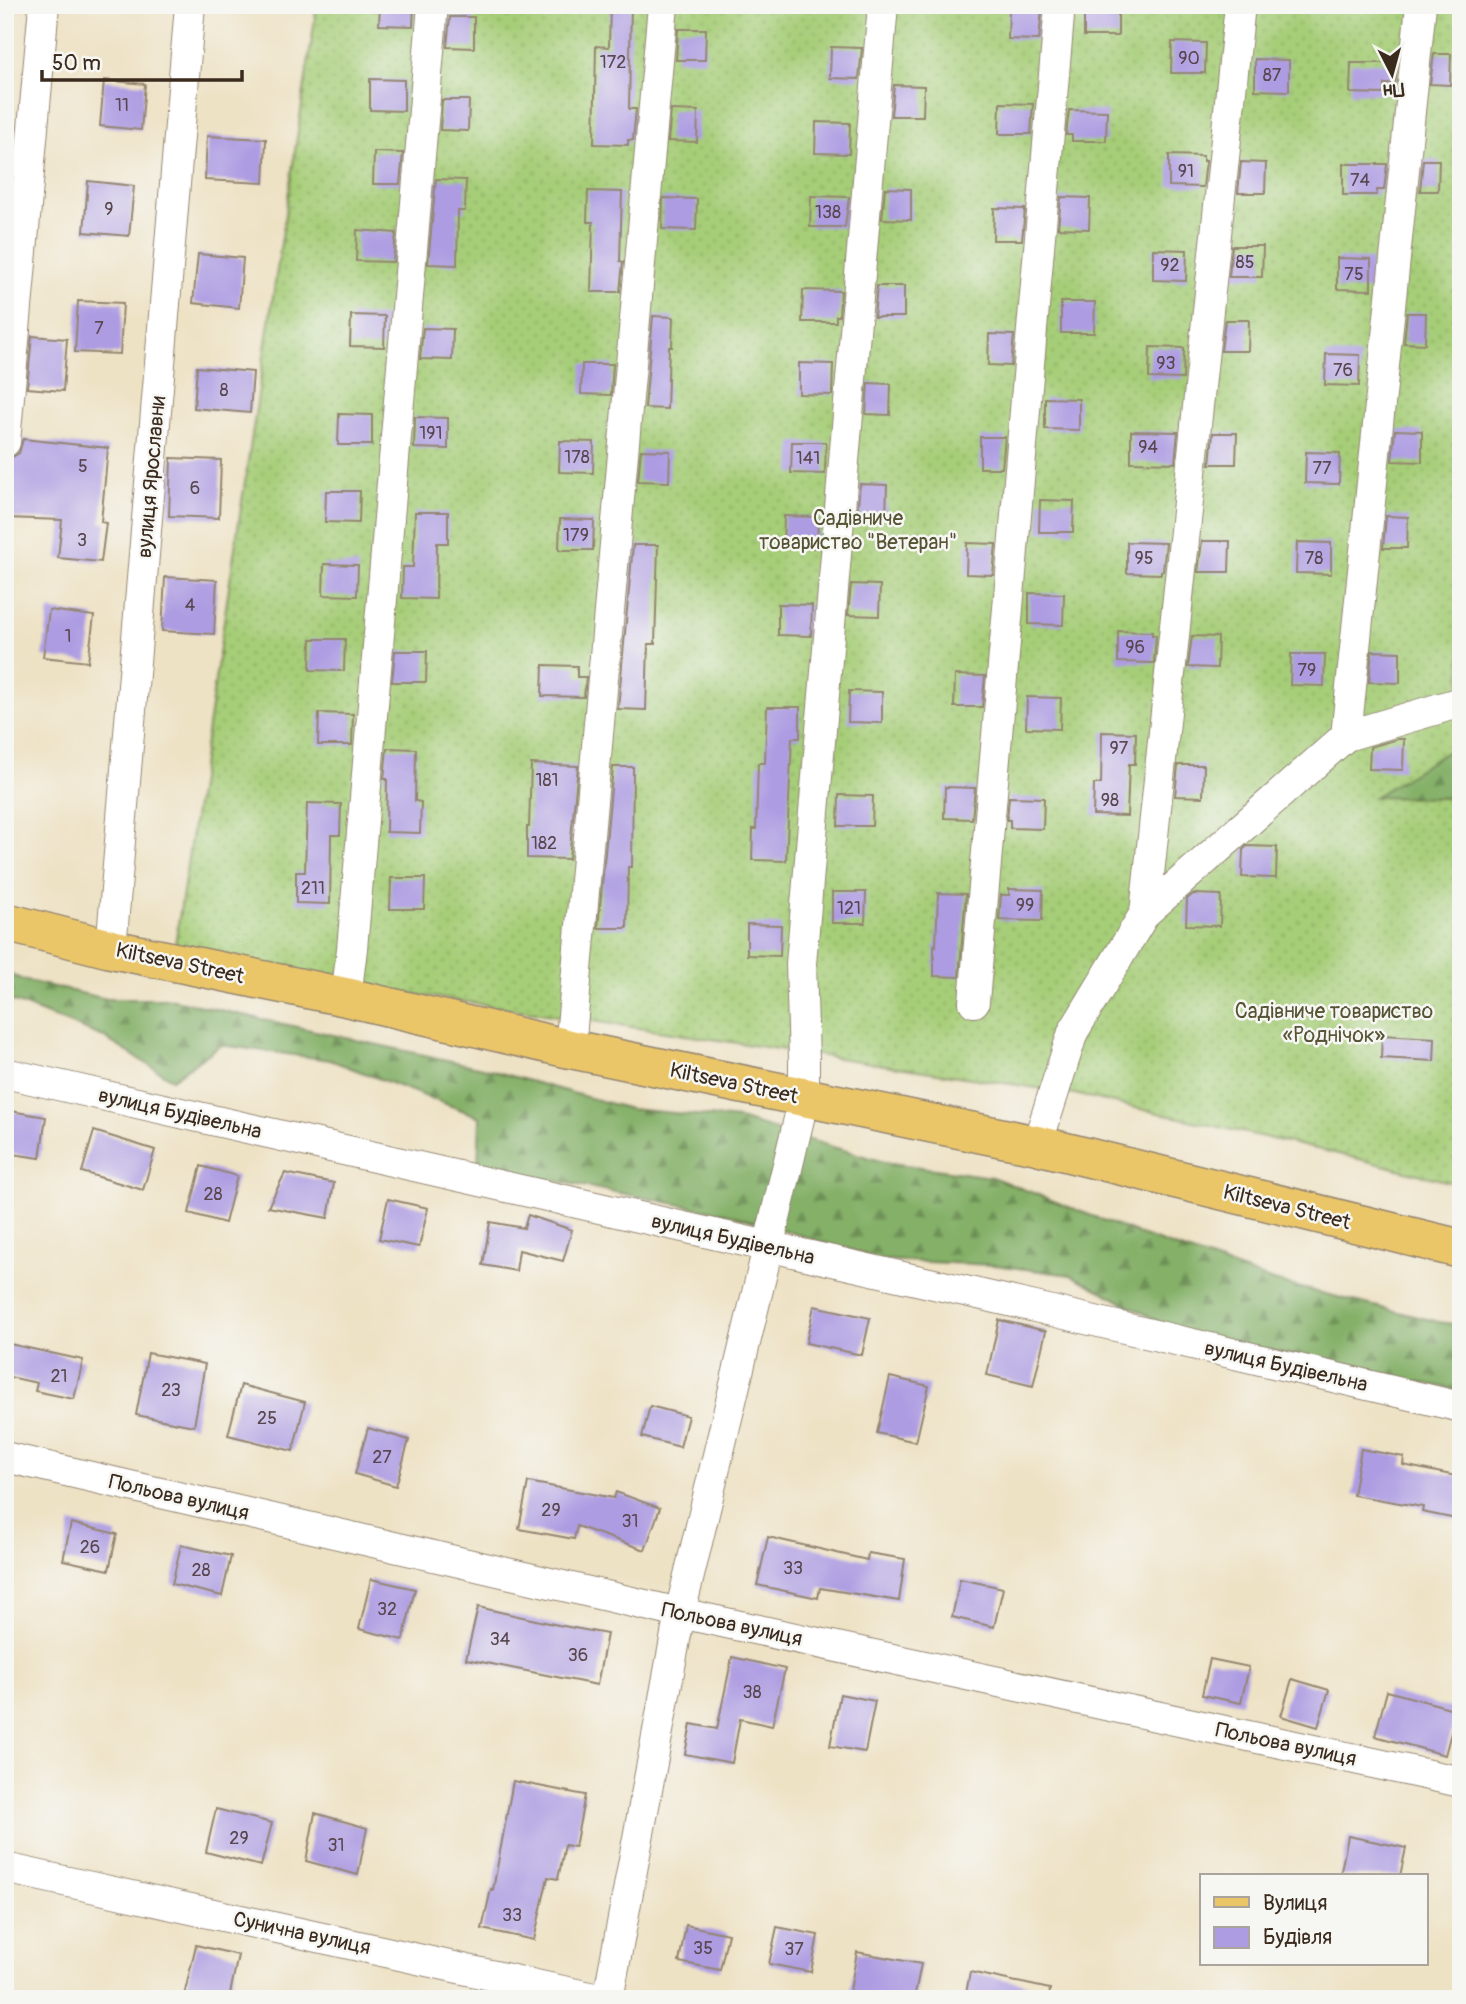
<svg xmlns="http://www.w3.org/2000/svg" width="1466" height="2004" font-family="Pangolin,sans-serif">
<style>
.grass{fill:url(#grass-dots);stroke:#707c4a;stroke-width:2}
.forest{fill:url(#forest-firs);stroke:#606d43;stroke-width:2}
.building{fill:#ad9ce2}
.lines{fill:none;stroke-linecap:round;stroke-linejoin:round}
.minor-casing{stroke:#948672;stroke-width:32}
.major-casing{stroke:#948672;stroke-width:41}
.minor{stroke:#fff;stroke-width:30}
.major{stroke:#ebc669;stroke-width:38}
.labels{text-anchor:middle;stroke-width:5;stroke-linejoin:round;paint-order:stroke}
.number-label{font-size:18px;fill:#58464f}
.street-label{font-size:21px;fill:#3b2a1e;stroke:#f6f6f2}
.park-label{font-size:21px;fill:#565334;stroke:#f6f6f2}
</style>
<defs>
<pattern id="grass-dots" width="8" height="8" patternUnits="userSpaceOnUse" patternTransform="scale(1.75)"><rect width="8" height="8" fill="#a6cd77"/><path d="M2 2h.1M6 6h.1" fill="none" stroke="#90b066" stroke-width="1.8" stroke-linecap="round"/></pattern>
<pattern id="forest-firs" width="22" height="20" patternUnits="userSpaceOnUse" patternTransform="scale(1.75)"><rect width="22" height="20" fill="#84b068"/><path d="M5 1l3.5 6h-7zM16 11l3.5 6h-7z" fill="#6d8f55"/></pattern>
</defs>
<rect width="100%" height="100%" fill="#f6f6f2"/>
<filter id="ink" filterUnits="userSpaceOnUse"><feTurbulence type="fractalNoise" baseFrequency=".0143" numOctaves="2"/><feDisplacementMap in="SourceGraphic" scale="14" xChannelSelector="R" yChannelSelector="G"/><feConvolveMatrix kernelMatrix="1 2 1 2 8 2 1 2 1" color-interpolation-filters="sRGB"/></filter>
<filter id="wash" filterUnits="userSpaceOnUse"><feTurbulence type="fractalNoise" baseFrequency=".00686" numOctaves="4" result="noise"/><feDisplacementMap in="SourceGraphic" scale="28" xChannelSelector="R" yChannelSelector="G"/><feGaussianBlur stdDeviation="1.57" result="paint"/><feColorMatrix in="noise" values="0 0 0 0 0 0 0 0 0 0 0 0 0 0 0 0 0 1.4 0 .05"/><feComposite in="paint" operator="in"/></filter>
<g filter="url(#wash)">
<rect width="100%" height="100%" fill="#eee2c5"/>
<!-- grass -->
<path class="grass" d="M317,5h1144v740l-85,52 85,1v387l-118,-30 -273,-62 -897,-135z"/>
<!-- forest -->
<g class="forest">
<path d="M1461,743v55l-87,-1z"/>
<path d="M5,972l18,8 84,19h63l313,69 147,41 109,10 145,43 108,15 154,60 127,44 166,41 22,3v66l-286,-61 -104,-55 -77,-10 -112,-5 -153,-46 -251,-48 2,-49 -150,-57 -109,-15 -49,34 -71,-43 -96,-38z"/>
</g>
<g id="blocks">
<!-- building -->
<g class="building">
<path d="M380,5h34l-1,21 -34,-1z"/>
<path d="M610,5h21l-2,104h7l-3,31h-5v5l-34,-1 2,-98 13,1z"/>
<rect x="1084" y="5" width="34" height="31"/>
<path d="M1009,8l33,1 -3,31 -31,-1z"/>
<path d="M450,17h24v31l-27,-1z"/>
<path d="M678,29h28l-1,31h-29z"/>
<path d="M1172,42l34,1 -1,30h-34z"/>
<path d="M831,47l31,1 -3,31 -29,-1z"/>
<path d="M1434,54h17l-1,31 -20,-1z"/>
<path d="M1255,59l34,1v31l-34,-1z"/>
<path d="M1351,63h46l-2,21h-11v10l-34,-1z"/>
<path d="M370,79l34,1v31l-34,-1z"/>
<path d="M104,80l41,4 -4,46 -41,-4z"/>
<path d="M894,85l30,1 -1,30h-32z"/>
<path d="M442,100h27l-1,31 -28,-1z"/>
<path d="M1000,103l33,1 -2,30h-32z"/>
<path d="M671,110l27,1 -1,31 -29,-1z"/>
<path d="M1069,110l38,1 -1,30h-34v-6h-6z"/>
<path d="M816,122l34,1 -1,31 -34,-1z"/>
<path d="M207,136l59,3 -2,44 -59,-3z"/>
<path d="M374,152l29,1 -3,31h-27z"/>
<path d="M1169,155l34,1v5h3l-3,26 -34,-1z"/>
<path d="M1423,160h16l-1,31h-18z"/>
<path d="M1241,162l25,1 -1,30h-27z"/>
<path d="M1343,164h44l-3,26h-7v5h-34z"/>
<path d="M436,179l30,1 -1,31h-7l-1,54 -29,-1z"/>
<path d="M88,181l46,5 -5,50 -45,-4z"/>
<path d="M885,188l26,1v31l-29,-1z"/>
<path d="M588,191l34,1 -2,69 3,1 -3,30h-29l2,-70h-6z"/>
<path d="M811,196l38,1 -4,30h-35z"/>
<path d="M1061,197l29,1 -1,31 -31,-1z"/>
<path d="M663,198l34,1 -1,31 -34,-1z"/>
<path d="M994,208l31,1 -3,31h-29z"/>
<path d="M357,230l39,3 -3,29 -37,-1z"/>
<path d="M1232,246h31l-1,31h-33z"/>
<path d="M1153,249l34,1 -1,31 -33,-1z"/>
<path d="M198,254l45,4 -4,50 -46,-5z"/>
<path d="M1337,258l34,1v31l-34,-1z"/>
<path d="M877,286h27v31h-30z"/>
<path d="M803,290l38,1 -2,25h-3v6h-34z"/>
<path d="M78,301l45,2 -3,51 -45,-2z"/>
<path d="M1061,302h34l-1,31h-33z"/>
<path d="M1407,313h19l-1,31 -21,-1z"/>
<path d="M351,315l34,1 -1,31 -34,-1z"/>
<path d="M653,316l20,1 -1,30h-3l-2,62 -22,-1z"/>
<path d="M1225,320h24l-1,31h-27z"/>
<path d="M423,328l30,1 -1,31 -32,-1z"/>
<path d="M989,334l25,1 -3,31 -23,-1z"/>
<path d="M32,336l35,3 -4,52 -36,-3z"/>
<path d="M1150,347l34,1 -1,31 -34,-1z"/>
<path d="M1326,354l34,1 -1,31 -34,-1z"/>
<path d="M799,363l34,1 -1,31 -33,-1z"/>
<path d="M582,364h31l-2,31 -30,-1z"/>
<path d="M197,367l56,5 -3,41 -56,-5z"/>
<path d="M868,383l23,1 -1,31 -24,-1z"/>
<path d="M1045,398l34,1v31l-34,-1z"/>
<path d="M339,414l33,1v30h-34z"/>
<path d="M415,417l33,1v31l-34,-1z"/>
<path d="M1395,430l27,1v31l-30,-1z"/>
<path d="M1131,431l47,1 -3,31 -44,-1z"/>
<path d="M1213,433h24l-1,31h-26z"/>
<path d="M980,437h25l-3,31h-22z"/>
<path d="M23,439l85,9 -7,74 5,1 -5,39 -43,-4 4,-38 -55,-2 2,-59 10,-6z"/>
<path d="M560,441l34,1 -1,31 -34,-1z"/>
<path d="M792,442h34l-1,32 -34,-1z"/>
<path d="M641,450l29,1 -1,31 -31,-1z"/>
<path d="M1306,452l34,1 -1,31 -34,-1z"/>
<path d="M171,458l50,2 -2,58 -50,-2z"/>
<path d="M860,484l27,1 -1,31 -29,-1z"/>
<path d="M326,491h34l-1,32 -34,-1z"/>
<path d="M1040,500l34,1 -1,31h-34z"/>
<path d="M415,512h33v31h-11l-1,56 -34,-1 1,-31h10z"/>
<path d="M784,516l34,1 -1,31 -34,-1z"/>
<path d="M1386,516l22,1 -1,31h-24z"/>
<path d="M560,519l34,1 -1,30h-34z"/>
<path d="M1202,541h28l-1,31h-31z"/>
<path d="M1127,542l39,1 -3,28h-2v3l-34,-1z"/>
<path d="M1297,542l34,1v31l-35,-1z"/>
<path d="M967,543l29,1 -3,31 -27,-1z"/>
<path d="M633,545h25l-3,99h-7l-2,66 -28,-1z"/>
<path d="M324,564l34,1 -1,31 -34,-1z"/>
<path d="M165,577l52,3 -3,54 -52,-3z"/>
<path d="M851,584l29,1 -1,31 -31,-1z"/>
<path d="M1029,593l35,1 -1,31 -34,-1z"/>
<path d="M778,604l34,1 -1,31 -33,-1z"/>
<path d="M49,610l45,6 -6,46 -45,-5z"/>
<path d="M1118,631l34,1v3h4l-2,28 -36,-1z"/>
<path d="M1192,636l26,1 -1,31 -29,-1z"/>
<path d="M311,639h34l-1,32 -34,-1z"/>
<path d="M395,651h32l-1,31h-34z"/>
<path d="M1372,651l28,1v31l-31,-1z"/>
<path d="M1291,654h34l-1,32 -34,-1z"/>
<path d="M543,665l34,1v11h9l-2,20 -42,-1z"/>
<path d="M955,675l30,1 -3,31h-28z"/>
<path d="M849,691l33,1v31l-34,-1z"/>
<path d="M1027,697l34,1 -1,31 -34,-1z"/>
<path d="M767,707h33v31h-8l-6,123 -34,-1 1,-31h3l2,-66h7z"/>
<path d="M319,713l34,1 -1,31h-34z"/>
<path d="M1102,732l34,1 -1,31h-6l-2,52 -34,-1 1,-31h7z"/>
<path d="M1398,739h6l-1,31 -34,-1 1,-22z"/>
<path d="M387,748l29,1 -1,52 6,1 -1,31 -34,-1 1,-53h-3z"/>
<path d="M531,764l47,2 -9,93 -42,-1v-31h2z"/>
<path d="M1178,765h26l-1,32 -28,-1z"/>
<path d="M613,767h20l-1,100h-4l-1,61h-29z"/>
<path d="M945,787l30,1 -3,31 -28,-1z"/>
<path d="M839,795l34,1 -1,30h-34z"/>
<path d="M1009,797l35,1 -1,31 -33,-1v-8h-3z"/>
<path d="M307,803l34,1 -1,31h-9l-1,69 -34,-1v-31h9z"/>
<path d="M1247,846l30,1 -1,31 -34,-1 1,-27z"/>
<path d="M391,878h34l-1,31h-34z"/>
<path d="M1009,889l34,1 -1,31 -43,-1 2,-25h8z"/>
<path d="M832,892h34l-1,31h-33z"/>
<path d="M938,893l28,1 -7,83 -25,-1v-31l2,1z"/>
<path d="M1193,894l28,1 -1,31 -34,-1 1,-26z"/>
<path d="M747,924l34,1 -1,31 -33,-1z"/>
<path d="M1382,1035l53,3 -1,23 -53,-3z"/>
<path d="M5,1110l41,7 -6,41 -35,-5z"/>
<path d="M94,1131l61,19 -12,40 -61,-18z"/>
<path d="M201,1166l36,10 -12,47 -36,-10z"/>
<path d="M285,1173l49,10 -6,35 -60,-11z"/>
<path d="M388,1199l40,9 -9,39 -40,-8z"/>
<path d="M528,1215l44,15 -9,31 -44,-11 -3,21 -33,-6 7,-43 34,6z"/>
<path d="M814,1306l56,12 -8,37 -56,-12z"/>
<path d="M999,1320l47,11 -13,55 -46,-11z"/>
<path d="M5,1343l78,17 -9,39 -39,-8 2,-8 -32,-7z"/>
<path d="M148,1353l57,11 -11,62 -58,-11z"/>
<path d="M890,1377l39,9 -13,56 -39,-9z"/>
<path d="M241,1385l64,17 -12,49 -65,-16z"/>
<path d="M650,1406l38,10 -8,31 -38,-10z"/>
<path d="M368,1428l41,12 -13,46 -41,-12z"/>
<path d="M1361,1449l43,8 -1,8 58,12v43l-39,-8 1,-5 -70,-12z"/>
<path d="M528,1482l86,16 2,-6 44,16 -15,42 -68,-24 -3,13 -55,-10z"/>
<path d="M71,1523l46,11 -8,36 -46,-10z"/>
<path d="M768,1537l99,23 1,-7 37,6 -6,42 -79,-13 -2,10 -61,-13z"/>
<path d="M181,1545l50,11 -9,40 -50,-12z"/>
<path d="M371,1579l44,10 -12,51 -44,-11z"/>
<path d="M960,1579l43,9 -9,39 -42,-10z"/>
<path d="M478,1607l80,18 49,9 -10,51 -131,-26z"/>
<path d="M732,1657l53,12 -13,57 -32,-7 -8,44 -47,-9 6,-30 26,5z"/>
<path d="M1210,1659l39,8 -8,36 -39,-8z"/>
<path d="M1292,1679l37,11 -11,37 -37,-11z"/>
<path d="M1387,1691l70,19 -12,45 -70,-19z"/>
<path d="M840,1694l35,7 -10,51 -35,-6z"/>
<path d="M513,1781l72,14 -10,52 -10,-2 -7,34 -10,-2 -14,63 -52,-11 9,-40 2,1z"/>
<path d="M216,1809l56,14 -11,43 -55,-14z"/>
<path d="M315,1813l52,15 -9,47 -52,-14z"/>
<path d="M1348,1836l58,12 -6,28h-60z"/>
<path d="M686,1925l42,9 -8,36 -41,-8z"/>
<path d="M777,1927l41,8 -7,37 -42,-8z"/>
<path d="M196,1945l42,10 -9,44h-32l-13,-3z"/>
<path d="M857,1952l64,12 -7,35h-50l-15,-3z"/>
<path d="M970,1972l80,17 -1,10h-84z"/>
</g>
</g>
</g>
<g filter="url(#ink)">
<use href="#blocks" fill-opacity="0" stroke="#948672" stroke-width="2"/>
<g class="lines">
<defs>
<g id="minor">
<path d="M5,442l39,-437"/>
<path d="M1346,736l75,-731"/>
<path d="M1145,913l95,-908"/>
<path d="M111,949l79,-944"/>
<path d="M346,997l6,-48 81,-944"/>
<path d="M974,1002l86,-997"/>
<path d="M570,1049l93,-1044"/>
<path d="M5,1073l1030,234 426,100"/>
<path d="M1037,1145l36,-113 72,-119 201,-177 115,-34"/>
<path d="M5,1457l675,156 781,169"/>
<path d="M5,1868l594,131"/>
<path d="M608,1999l72,-386 124,-515v-38l-3,-96 82,-959"/>
</g>
<path id="major" d="M5,922l106,27 235,48 224,52 467,96 424,104"/>
</defs>
<!-- minor casing -->
<use href="#minor" class="minor-casing"/>
<!-- major casing -->
<use href="#major" class="major-casing"/>
<!-- minor -->
<use href="#minor" class="minor"/>
<!-- major -->
<use href="#major" class="major"/>
</g>
</g>
<g class="labels">
<!-- number labels -->
<g class="number-label">
<text x="1189" y="64">90</text>
<text x="613" y="68">172</text>
<text x="1272" y="81">87</text>
<text x="122" y="111">11</text>
<text x="1186" y="177">91</text>
<text x="1360" y="186">74</text>
<text x="109" y="215">9</text>
<text x="828" y="218">138</text>
<text x="1245" y="268">85</text>
<text x="1170" y="271">92</text>
<text x="1354" y="280">75</text>
<text x="99" y="334">7</text>
<text x="1166" y="369">93</text>
<text x="1343" y="376">76</text>
<text x="224" y="396">8</text>
<text x="431" y="439">191</text>
<text x="1148" y="453">94</text>
<text x="577" y="463">178</text>
<text x="808" y="464">141</text>
<text x="83" y="472">5</text>
<text x="1322" y="474">77</text>
<text x="195" y="494">6</text>
<text x="576" y="541">179</text>
<text x="82" y="546">3</text>
<text x="1144" y="564">95</text>
<text x="1314" y="564">78</text>
<text x="190" y="611">4</text>
<text x="68" y="642">1</text>
<text x="1135" y="653">96</text>
<text x="1307" y="676">79</text>
<text x="1119" y="754">97</text>
<text x="547" y="786">181</text>
<text x="1110" y="806">98</text>
<text x="544" y="849">182</text>
<text x="313" y="894">211</text>
<text x="1025" y="911">99</text>
<text x="849" y="914">121</text>
<text x="213" y="1200">28</text>
<text x="59" y="1382">21</text>
<text x="171" y="1396">23</text>
<text x="267" y="1424">25</text>
<text x="382" y="1463">27</text>
<text x="551" y="1516">29</text>
<text x="630" y="1527">31</text>
<text x="90" y="1553">26</text>
<text x="793" y="1574">33</text>
<text x="201" y="1576">28</text>
<text x="387" y="1615">32</text>
<text x="500" y="1645">34</text>
<text x="578" y="1661">36</text>
<text x="752" y="1698">38</text>
<text x="239" y="1844">29</text>
<text x="336" y="1851">31</text>
<text x="512" y="1921">33</text>
<text x="703" y="1954">35</text>
<text x="794" y="1955">37</text>
</g>
<!-- street labels -->
<g class="street-label">
<text transform="translate(151 477) rotate(-85)" y="7">вулиця Ярославни</text>
<text transform="translate(180 963) rotate(12)" y="7">Kiltseva Street</text>
<text transform="translate(734 1083) rotate(12)" y="7">Kiltseva Street</text>
<text transform="translate(180 1113) rotate(13)" y="7">вулиця Будівельна</text>
<text transform="translate(1287 1207) rotate(14)" y="7">Kiltseva Street</text>
<text transform="translate(733 1239) rotate(13)" y="7">вулиця Будівельна</text>
<text transform="translate(1286 1366) rotate(13)" y="7">вулиця Будівельна</text>
<text transform="translate(179 1497) rotate(13)" y="7">Польова вулиця</text>
<text transform="translate(732 1624) rotate(12)" y="7">Польова вулиця</text>
<text transform="translate(1286 1744) rotate(12)" y="7">Польова вулиця</text>
<text transform="translate(302 1933) rotate(12)" y="7">Сунична вулиця</text>
</g>
<!-- park labels -->
<g class="park-label">
<text x="858" y="525">Садівниче<tspan x="858" dy="24">товариство "Ветеран"</tspan></text>
<text x="1334" y="1018">Садівниче товариство<tspan x="1334" dy="24">«Роднічок»</tspan></text>
</g>
</g>
<!-- margin -->
<rect width="1466" height="2004" fill="none" stroke="#f6f6f2" stroke-width="28"/>
<!-- legend -->
<rect x="1200" y="1874" width="228" height="91" fill="#f6f6f2" stroke="#aba49d" stroke-width="2"/>
<rect x="1214" y="1897" width="35" height="10" fill="#ebc669" stroke="#aba49d" stroke-width="2"/>
<text x="1263" y="1910" font-size="21" fill="#3b2a1e">Вулиця</text>
<rect x="1214" y="1927" width="35" height="21" fill="#ad9ce2" stroke="#aba49d" stroke-width="2"/>
<text x="1263" y="1944" font-size="21" fill="#3b2a1e">Будівля</text>
<!-- north arrow -->
<g transform="translate(1392 74) rotate(174)" stroke="#f6f6f2" stroke-width="5" paint-order="stroke">
<path d="M0-5L12 26L0 18L-12 26Z" fill="#3b2a1e"/>
<text y="-10" font-size="19" font-weight="bold" text-anchor="middle" fill="#3b2a1e">Пн</text>
</g>
<!-- scale -->
<path d="M42 70v10h200v-10" fill="none" stroke="#3b2a1e" stroke-width="3.5"/>
<text x="52" y="70" font-size="21" fill="#3b2a1e" stroke="#f6f6f2" stroke-width="5" paint-order="stroke">50 m</text>
</svg>
